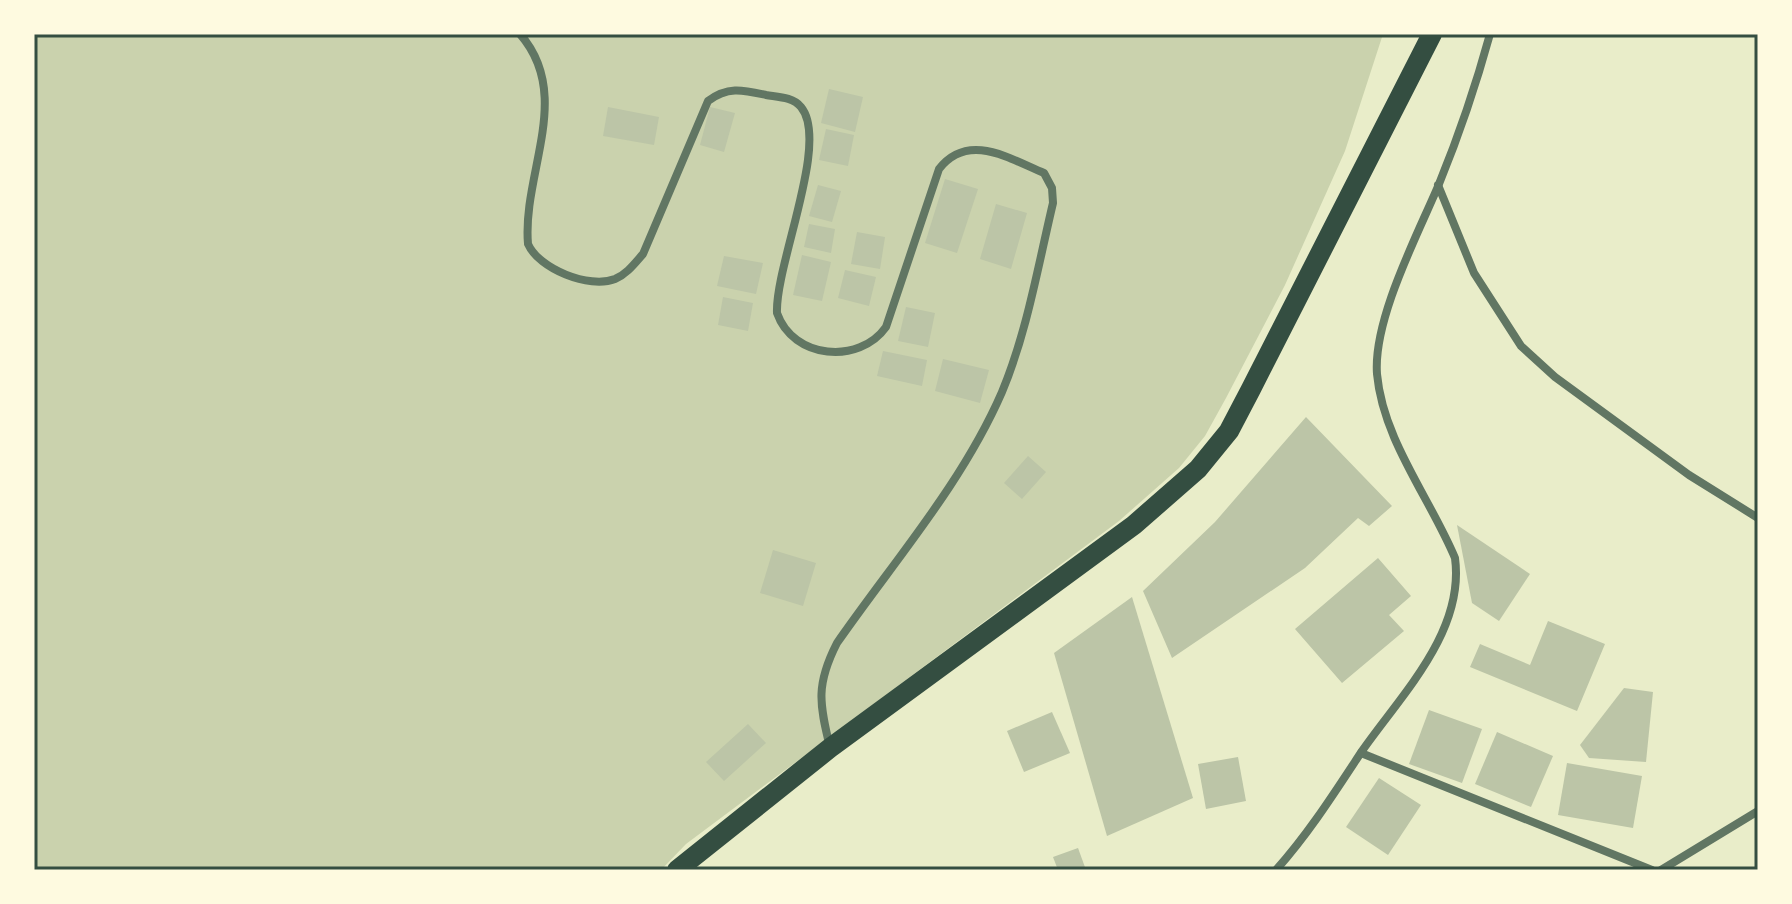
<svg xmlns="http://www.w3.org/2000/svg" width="1792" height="904" font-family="Inter,sans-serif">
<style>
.green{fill:#cad2ad}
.building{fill:#bcc5a7}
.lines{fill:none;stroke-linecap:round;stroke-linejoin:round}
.minor{stroke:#617663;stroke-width:8}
.primary{stroke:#344e41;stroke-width:20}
.neatline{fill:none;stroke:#344e41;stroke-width:3}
</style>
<rect width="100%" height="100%" fill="#e9edc9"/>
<!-- green -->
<path class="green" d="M34,34h1349l-38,117 -60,134 -59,113 -21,38 -26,32 -60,53 -433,323 -25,26h-627z"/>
<!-- building -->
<g class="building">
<path d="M829,89l34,8 -8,35 -34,-9z"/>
<path d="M608,107l51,10 -5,28 -51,-9z"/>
<path d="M710,107l25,6 -11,39 -24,-7z"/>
<path d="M826,129l28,6 -6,31 -29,-6z"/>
<path d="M945,179l33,10 -21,64 -32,-10z"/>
<path d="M818,185l23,6 -9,31 -23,-6z"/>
<path d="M996,204l31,9 -16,56 -31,-10z"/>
<path d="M809,224l26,5 -4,24 -27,-6z"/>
<path d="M857,232l28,5 -5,32 -29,-5z"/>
<path d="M802,255l29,7 -9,39 -29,-6z"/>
<path d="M724,256l39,7 -7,31 -39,-8z"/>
<path d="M845,270l31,7 -7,29 -31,-8z"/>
<path d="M723,297l30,6 -5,28 -30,-6z"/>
<path d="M906,307l29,6 -7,34 -30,-6z"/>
<path d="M883,351l44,9 -5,26 -45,-10z"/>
<path d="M943,359l46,11 -9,33 -45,-12z"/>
<path d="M1306,417l86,89 -23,20 -11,-8 -53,50 -133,90 -29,-67 72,-69z"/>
<path d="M1028,456l18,16 -24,27 -18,-16z"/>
<path d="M1457,525l73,49 -31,47 -27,-18z"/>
<path d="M773,550l43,13 -13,43 -43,-13z"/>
<path d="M1378,558l33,38 -22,19 15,16 -62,52 -47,-54z"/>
<path d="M1132,597l61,201 -86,38 -53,-183z"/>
<path d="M1548,621l57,23 -28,67 -107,-44 10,-23 50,21z"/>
<path d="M1624,688l29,4 -7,70 -57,-4 -9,-13z"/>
<path d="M1429,710l53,19 -20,54 -53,-19z"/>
<path d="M1052,712l18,41 -46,19 -17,-41z"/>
<path d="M748,724l18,19 -42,38 -18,-19z"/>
<path d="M1497,732l56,24 -22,51 -56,-23z"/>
<path d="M1238,757l8,44 -40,8 -8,-45z"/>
<path d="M1567,763l75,13 -9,52 -75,-13z"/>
<path d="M1379,778l42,27 -33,50 -42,-28z"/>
<path d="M1078,848l8,22h-28l-5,-13z"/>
</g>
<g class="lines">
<!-- minor -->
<g class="minor">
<path d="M520,34c54,62 2,139 8,210 11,25 61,45 87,35 12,-5 20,-16 28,-25l65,-153c20,-15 35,-11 58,-6 12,2 27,2 35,12 29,35 -26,158 -24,206 16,46 82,52 109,14l53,-158c29,-37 69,-11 105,4l8,15 1,15c-15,63 -26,129 -51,189 -40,92 -108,169 -165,251 -21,41 -18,60 -7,104"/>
<path d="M1438,185l36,88 47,73 34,31 134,98 69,43"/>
<path d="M1361,753l291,117"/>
<path d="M1276,870c33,-37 59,-78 86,-119 39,-56 103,-119 93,-193 -25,-60 -72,-118 -78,-184 -4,-55 41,-140 62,-190 20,-49 37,-99 51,-150"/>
<path d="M1661,870l97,-59"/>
</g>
<!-- primary -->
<path class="primary" d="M677,870l153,-122 304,-223 64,-56 31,-38 22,-42 181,-355"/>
</g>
<!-- border -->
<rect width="1792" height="904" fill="none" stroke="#fefae0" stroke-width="72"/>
<rect x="36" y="36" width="1720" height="832" class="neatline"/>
</svg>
